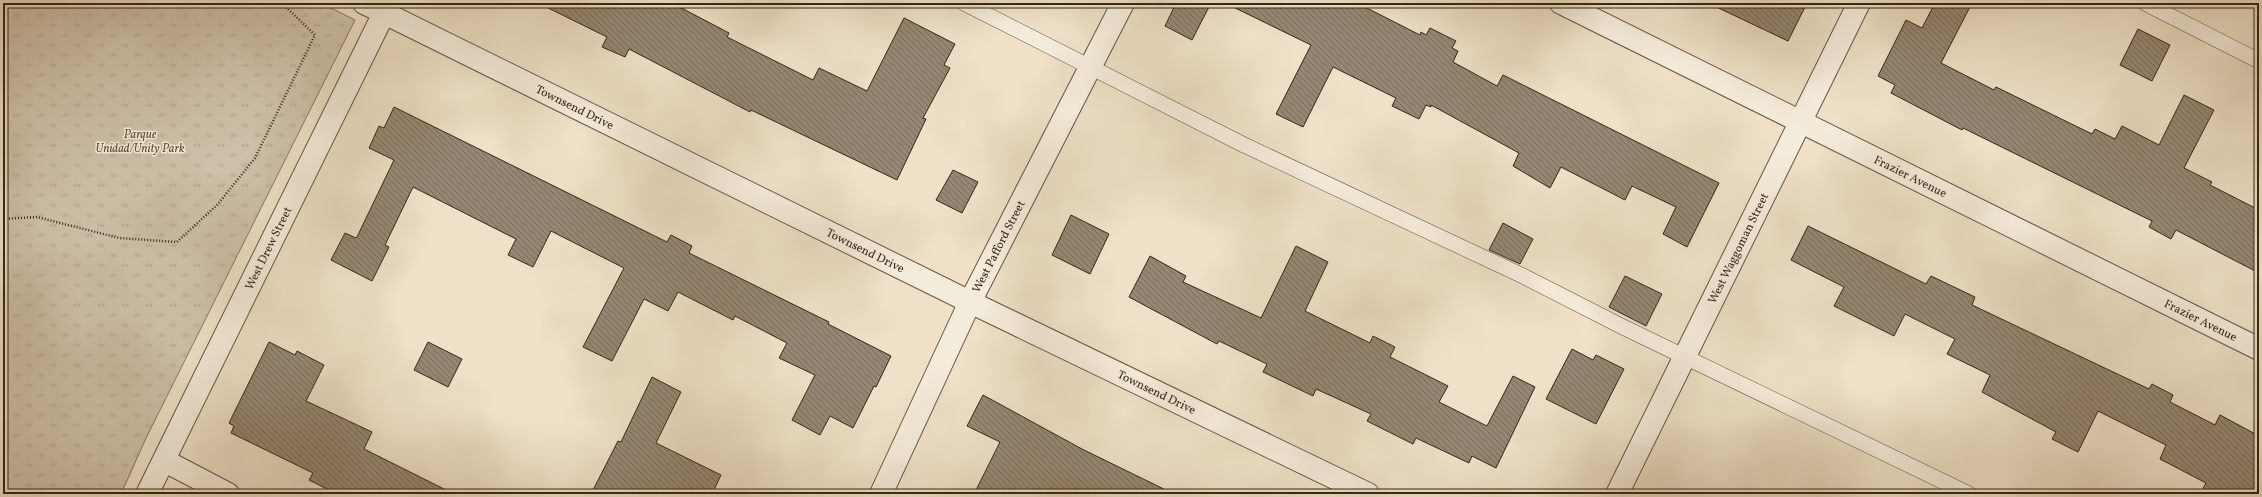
<svg xmlns="http://www.w3.org/2000/svg" width="2262" height="497" font-family="Vollkorn,serif">
<style>
.park{fill:url(#park-tufts);stroke:#817460}
.building{fill:url(#building-back-hatch);stroke:#342617}
.lines{fill:none;stroke-linecap:round;stroke-linejoin:round}
.lane-casing{stroke:#625543;stroke-width:16}
.street-casing{stroke:#625543;stroke-width:24}
.path{stroke:#342617;stroke-width:2.5;stroke-dasharray:1 2;stroke-linecap:butt}
.lane{stroke:#f4ecdb;stroke-width:15}
.street{stroke:#f4ecdb;stroke-width:22}
.labels{text-anchor:middle;stroke-width:3;stroke-linejoin:round;paint-order:stroke}
.street-label{font-size:12px;fill:#342617;stroke:#f4ecdb}
.park-label{font-size:12px;font-style:italic;fill:#5a4d3c;stroke:#f4ecdb}
</style>
<defs>
<pattern id="park-tufts" width="24" height="20" patternUnits="userSpaceOnUse"><rect width="24" height="20" fill="#cec1a9"/><path d="M3 7l-1-3M5 7V3M7 7l1-3M15 17l-1-3M17 17v-4M19 17l1-3" fill="none" stroke="#b2a691"/></pattern>
<pattern id="building-back-hatch" width="6" height="6" patternUnits="userSpaceOnUse"><rect width="6" height="6" fill="#958773"/><path d="M-1 5l2 2M0 0l6 6M5-1l2 2" fill="none" stroke="#7a6e5d"/></pattern>
</defs>
<rect width="100%" height="100%" fill="#eee1c7"/>
<filter id="stains"><feTurbulence type="fractalNoise" baseFrequency=".005" numOctaves="4"/><feColorMatrix values="0 0 0 0 .2 0 0 0 0 .09 0 0 0 0 .02 0 0 0 .5 -.17"/></filter>
<radialGradient id="worn" r=".72"><stop offset=".6" stop-color="#630" stop-opacity="0"/><stop offset="1" stop-color="#630" stop-opacity=".3"/></radialGradient>
<!-- park -->
<path class="park" d="M3,3h318l34,17 -209,418 -25,56h-118z"/>
<!-- building -->
<g class="building">
<path d="M538,3h134l57,30 -2,4 86,43 6,-12 48,23 37,-73 51,26 -11,21 6,3 -27,50 3,1 -29,61 -146,-70 -1,2 -121,-63 -4,8 -23,-10 5,-10z"/>
<path d="M1176,3h35l-19,37 -27,-14z"/>
<path d="M1225,3h132l63,32 1,-3 5,3 4,-7 26,13 -4,7 6,3 -5,11 44,24 6,-11 216,108 -32,64 -24,-13 13,-27 -44,-21 -7,14 -64,-33 -11,21 -37,-22 6,-13 -88,-48v2l-5,-2 -7,14 -27,-13 4,-8 -63,-31 -30,60 -27,-13 35,-69z"/>
<path d="M1708,3h99l-19,38z"/>
<path d="M1935,3h37l-31,60 53,27 2,-3 96,47 3,-5 20,10 7,-13 37,19 25,-50 30,15 -30,58 28,14 -2,3 49,25v63l-83,-43 -5,9 -22,-12 3,-6 -189,-93 -1,2 -71,-37 4,-8 -17,-9 28,-56 16,8z"/>
<path d="M2138,29l32,16 -18,36 -32,-16z"/>
<path d="M394,107l273,135 4,-7 21,11 -3,7 140,69 -1,2 63,32 -15,31 -2,-1 -21,42 -23,-12 -10,19 -28,-15 23,-45 -36,-17 8,-15 -52,-27 -2,4 -55,-28 -10,19 -24,-12 -32,62 -29,-14 41,-79 -73,-37 -18,36 -25,-12 8,-16 -103,-52 -28,58 4,2 -17,34 -41,-21 14,-27 11,5 1,-1 37,-77 -25,-12 10,-22 5,2z"/>
<path d="M953,170l25,12 -16,31 -26,-13z"/>
<path d="M1071,215l38,19 -19,40 -38,-19z"/>
<path d="M1503,223l30,16 -13,25 -31,-14z"/>
<path d="M1808,226l118,58 5,-8 44,21 -3,8 177,84 3,-5 21,11 -3,7 45,23 5,-10 39,21v58h-59l6,-11 -46,-24 6,-14 -68,-34 -20,41 -26,-13 4,-7 -74,-40 8,-17 -43,-21 8,-15 -50,-25 -11,22 -60,-30 10,-19 -53,-27z"/>
<path d="M1296,246l32,16 -23,49 65,32 3,-7 22,11 -5,10 58,29 -9,16 48,24 26,-50 22,11 -39,81 -24,-12 -3,7 -53,-25 -3,6 -46,-23 4,-7 -55,-25 -3,7 -50,-24 4,-8 -48,-23 -2,3 -88,-47 21,-41 36,20 -3,6 78,36z"/>
<path d="M1625,276l37,18 -16,32 -37,-19z"/>
<path d="M269,342l26,13 2,-4 27,14 -18,36 66,31 -8,17 90,45h-117l-28,-14 4,-7 -82,-40 3,-7 -5,-3z"/>
<path d="M428,342l34,17 -14,28 -34,-17z"/>
<path d="M1572,349l21,11 3,-5 28,14 -28,55 -50,-25z"/>
<path d="M652,377l29,15 -25,51 65,32 -9,19h-121l27,-53 3,1z"/>
<path d="M983,395l99,54 92,45h-200l26,-52 -33,-16z"/>
</g>
<g class="lines">
<defs>
<g id="lane">
<path d="M964,3l280,142 277,130 102,52 346,167"/>
<path d="M2145,3l114,58"/>
</g>
<g id="street">
<path id="s1" d="M364,3l606,299 398,192"/>
<path id="s2" d="M1561,3l698,346"/>
<path d="M165,461l63,33"/>
<path id="s3" d="M147,494l242,-491"/>
<path id="s4" d="M881,494l89,-192 153,-299"/>
<path id="s5" d="M1617,494l242,-491"/>
</g>
</defs>
<!-- lane casing -->
<use href="#lane" class="lane-casing"/>
<!-- street casing -->
<use href="#street" class="street-casing"/>
<!-- path -->
<path class="path" d="M3,219l34,-2 82,21 58,4 41,-38 37,-46 60,-123 -28,-27 -9,-5"/>
<!-- lane -->
<use href="#lane" class="lane"/>
<!-- street -->
<use href="#street" class="street"/>
</g>
<g class="labels">
<!-- street labels -->
<g class="street-label">
<text dy="4" stroke="none"><textPath href="#s1" startOffset="235">Townsend Drive</textPath></text>
<text dy="4" stroke="none"><textPath href="#s2" startOffset="390">Frazier Avenue</textPath></text>
<text dy="4" stroke="none"><textPath href="#s4" startOffset="274">West Pafford Street</textPath></text>
<text dy="4" stroke="none"><textPath href="#s5" startOffset="274">West Waggoman Street</textPath></text>
<text dy="4" stroke="none"><textPath href="#s3" startOffset="274">West Drew Street</textPath></text>
<text dy="4" stroke="none"><textPath href="#s1" startOffset="559">Townsend Drive</textPath></text>
<text dy="4" stroke="none"><textPath href="#s2" startOffset="714">Frazier Avenue</textPath></text>
<text dy="4" stroke="none"><textPath href="#s1" startOffset="883">Townsend Drive</textPath></text>
</g>
<!-- park labels -->
<g class="park-label">
<text x="140" y="138">Parque<tspan x="140" dy="14">Unidad/Unity Park</tspan></text>
</g>
</g>
<!-- margin -->
<rect width="2262" height="497" fill="none" stroke="#eee1c7" stroke-width="16"/>
<rect x="4" y="4" width="2254" height="489" fill="none" stroke="#342617" stroke-width="2"/>
<rect x="8" y="8" width="2246" height="481" fill="none" stroke="#342617"/>
<rect width="100%" height="100%" filter="url(#stains)"/>
<rect width="100%" height="100%" fill="url(#worn)"/>
</svg>
